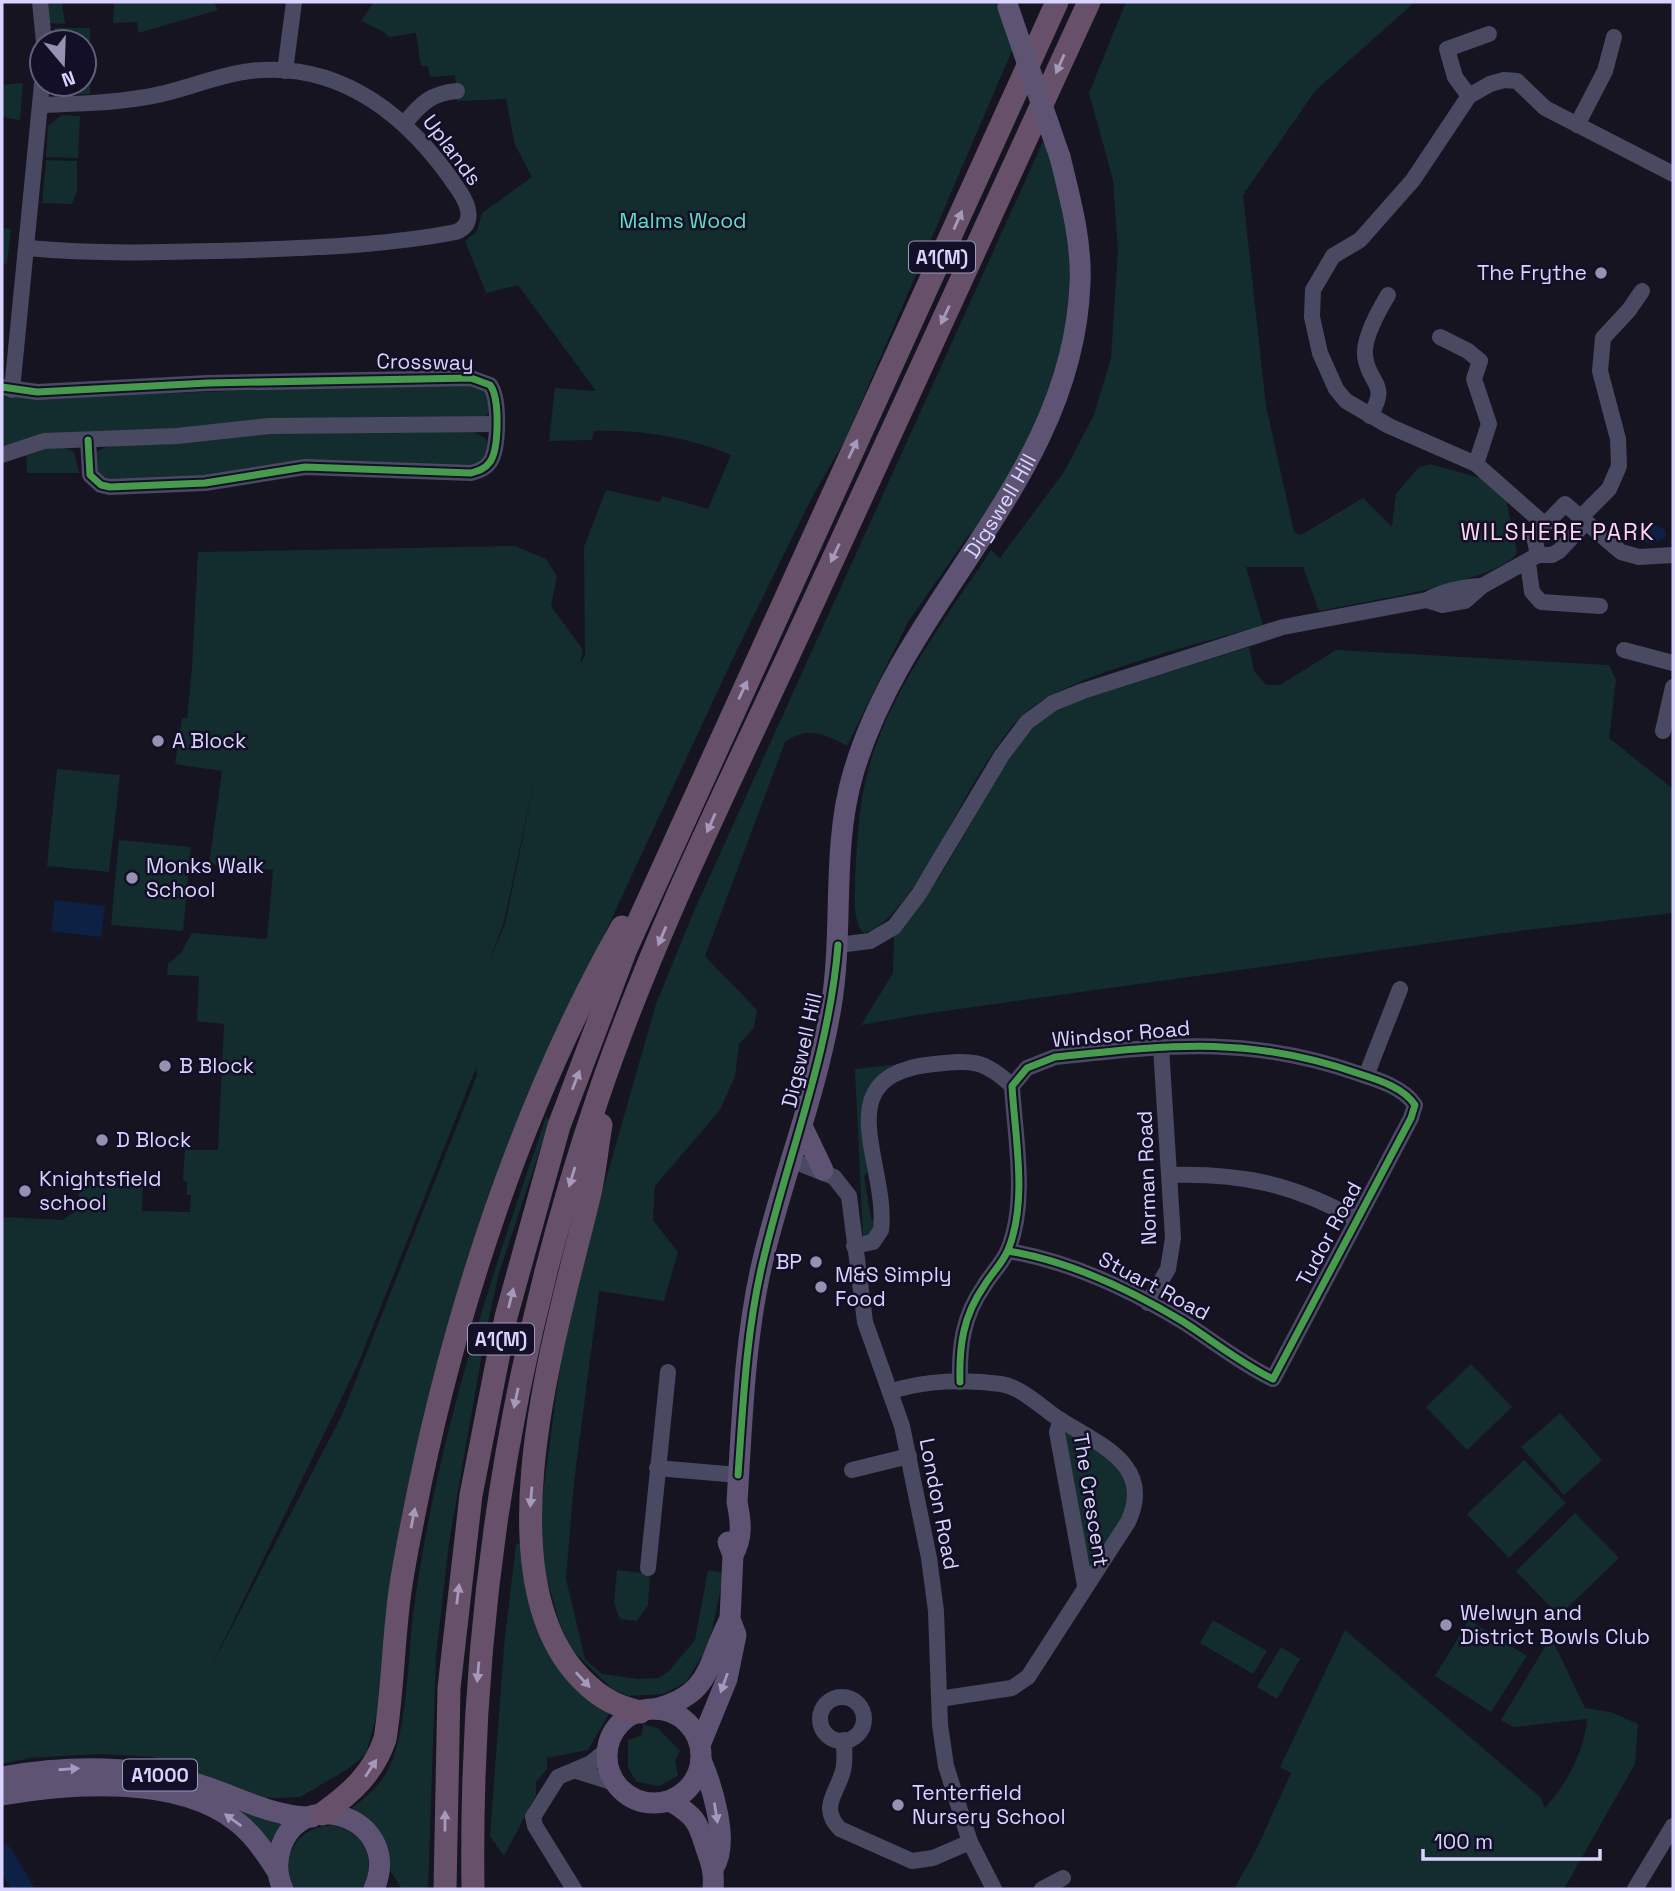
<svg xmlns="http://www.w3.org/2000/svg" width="1675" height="1891" font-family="'Space Grotesk',sans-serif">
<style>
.green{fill:#132c2d;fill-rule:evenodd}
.water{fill:#0d2144}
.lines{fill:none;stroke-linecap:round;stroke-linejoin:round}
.river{stroke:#0d2144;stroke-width:21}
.minor{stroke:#4a4962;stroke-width:16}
.major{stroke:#5e5373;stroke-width:21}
.highway{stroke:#67516a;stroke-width:23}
.major-bridge{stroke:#5e5373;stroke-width:21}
.cycleway-casing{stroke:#130f26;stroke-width:11}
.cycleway{stroke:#469c4c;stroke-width:7}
.oneway{fill:#a699bc}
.oneway2{fill:#a29ac0}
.poi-dot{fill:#9591b1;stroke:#130f26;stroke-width:2.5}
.labels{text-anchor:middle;stroke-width:5;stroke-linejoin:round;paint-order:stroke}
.shield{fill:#130f26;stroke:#9e99be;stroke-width:2}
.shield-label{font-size:19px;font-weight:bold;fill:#d9d4ff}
.street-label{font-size:21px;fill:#d9d4ff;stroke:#130f26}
.park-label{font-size:21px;fill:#5fe0c0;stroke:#130f26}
.poi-label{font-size:21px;fill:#d9d4ff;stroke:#130f26;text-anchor:start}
.neighbourhood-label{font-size:23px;letter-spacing:2px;fill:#ffd6f0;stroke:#130f26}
</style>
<rect width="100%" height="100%" fill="#161421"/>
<!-- green -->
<g class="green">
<path d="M45,2h17l3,22 -17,-1z"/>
<path d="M114,2h100l4,8 -80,23 -1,-11 -24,1z"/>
<path d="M374,2h626l14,44 -169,394 -35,61 -75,153 -187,401 -152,523 -19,135 -11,41 -18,15 -48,28 -21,1 -21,-1 -104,-40 -57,-3 -67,4 -28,6v-547l60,3 16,-10 1,-30 64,1 -1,30 48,1 1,-17h-4v-13l-4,-1 2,-31h33l6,-126 -27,-3 2,-45 -32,-1 1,-11 13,-11 11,-20 75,6 6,-69 -64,-6 13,-93 -47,-7 7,-46h5l5,-50 6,-116 317,-6 31,13 11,17 -6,30 32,44 -3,14 5,-8 -1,-109 22,-57 54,12 2,-6 46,13 23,-54c-42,-18 -92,-26 -137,-24l-2,9 -43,1 6,-53 41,3 -78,-106 -32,8 -21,-52 12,-10 5,-18 50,-36 -17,-32 -9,-46 -49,2 -2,-26 -25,2 -2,-11h-7l-5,-33 -27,4 -5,-5 -23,-11zM537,768l-32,156 -16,38 15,-40zM476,1068l1,7 -135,340 -131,252 147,-303z"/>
<path d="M1126,2h289l-100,89 -72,104 23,211 28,126 7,3 62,-37 29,29 4,-33 22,-26 12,-4 53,15 23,20 11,53c-10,28 -164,52 -198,59l-16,-44h-57l17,58c-62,19 -192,48 -238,88 -17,15 -30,37 -42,55 -26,39 -76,155 -119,165 -12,-10 -9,-40 -9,-55 2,-32 3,-64 10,-95 17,-82 81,-165 126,-233l9,8 64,-86 30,-57 17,-57 7,-107 -5,-71 -24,-87z"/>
<path d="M54,28h36v66h-28l-8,-10h30v-42h-29z"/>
<path d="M23,83l-3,37 -18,-3v-32z"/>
<path d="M62,115l18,1 -2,42 -32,-1 2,-31z"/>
<path d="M1045,137l26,106 -4,87 -23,81 -50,96 -28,32 -58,83 -61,124c-22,-12 -40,-20 -62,-4l-80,214 52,54 -3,18 -15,16 -4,32 -15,34 -65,76 -2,34 25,32 -14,49 -65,-10 -25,191 -8,97 19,80 17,15 37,5 19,-1 10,-6 27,-32 13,-70 16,3 -15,72 -23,37 -22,12 -35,2 -17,-7 -41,-40 -12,-28 -13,-45 -7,-53 23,-171 26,-110 68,-238 38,-93z"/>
<path d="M46,160l31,1v31l-5,12 -30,-1z"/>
<path d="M2,228l9,1 -4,35 -5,-1z"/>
<path d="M472,382l14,6 6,19 -7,10 -483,33v-57l34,5z"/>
<path d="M271,431h201l13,7 5,10 -9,18 -347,16 -37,-5 -1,-25 17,-8z"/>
<path d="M63,447l11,5 5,21h-52l-1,-22z"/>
<path d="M1249,647l5,24 12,14h14l56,-35 273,15 7,15 -7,58 64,51v124l-147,17 -603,84 -62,11 32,-52 1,-37 45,-58 75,-129 18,-21 21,-17 27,-11z"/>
<path d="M57,769l63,6 -11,97 -62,-6z"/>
<path d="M119,840l72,7 -8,84 -72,-6z"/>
<path d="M899,1064l-25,21 -5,86 -5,5 7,43 5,3 -3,12 -10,5 -8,-170z"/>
<path d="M546,1117l4,3 -51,153 -13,58 -37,212 -13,114 -8,232h-26l-11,-17 -7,-33 -9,-14 -23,-17c13,-10 28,-23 36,-38 18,-35 20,-106 24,-146 21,-175 77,-341 134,-507z"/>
<path d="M1471,1364l41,43 -45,43 -41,-43z"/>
<path d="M1560,1413l42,47 -38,35 -43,-48z"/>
<path d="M1069,1431c16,10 36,20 49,34 29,28 -13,82 -29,107l-24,-140z"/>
<path d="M1524,1460l42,43 -57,55 -42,-44z"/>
<path d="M1575,1513l44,45 -60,58 -43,-45z"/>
<path d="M516,1543l8,3 59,148 26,20 -21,36 -41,8v11l-11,13v13l-32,61 -14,-20 14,-189z"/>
<path d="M617,1570l33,4 -2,31 -11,16 -17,-2 -6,-16z"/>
<path d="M1213,1620l54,31 -14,23 -53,-31z"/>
<path d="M1469,1620l58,36 -36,56 -56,-36z"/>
<path d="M1345,1630l195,167 5,11c21,-23 40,-58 42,-89l-73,8 -13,-7 50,-83 34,71 26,4 27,12 -3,40 -71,125h-330l23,-41 34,-75 -11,-6z"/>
<path d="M1281,1647l19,12 -23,40 -20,-12z"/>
<path d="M643,1724l15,4 22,23 -5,10 3,15 -19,10 -22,-4 -9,-14v-28l14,-5z"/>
<path d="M143,1779l141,44 -13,22c-28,-44 -81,-51 -128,-66z"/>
<path d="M332,1825c33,7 45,34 31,64h-68c-17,-32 2,-62 37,-64z"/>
</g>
<!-- water -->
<g class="water">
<path d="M1657,525l8,5 1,7 -15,7 -10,-3 1,-14z"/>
<path d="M55,900l50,6 -4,31 -50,-6z"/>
</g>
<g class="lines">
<!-- river -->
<path class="river" d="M2,1854l21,35"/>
<!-- minor -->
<g class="minor">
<path d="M40,2l4,40"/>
<path d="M285,71l9,-69"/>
<path d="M1469,96l-14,-19 -8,-28 42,-15"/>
<path d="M405,123c16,-20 27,-30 52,-32"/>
<path d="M1577,125l28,-54 9,-34"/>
<path d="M28,248c75,7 150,4 225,2 69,-3 136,-5 203,-18 19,-8 13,-26 4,-40 -48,-73 -117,-132 -210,-121 -35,4 -69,21 -104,26 -35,6 -70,7 -106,8"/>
<path d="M1440,337l28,14 12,10 -6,18 15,45 -13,40"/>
<path d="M2,387l35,5 171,-9 263,-5 19,7c10,13 9,64 0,77 -5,7 -12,9 -19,11l-166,-6 -100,16 -95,4 -9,-2 -11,-10 -2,-35"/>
<path d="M12,390l30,-306"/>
<path d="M1370,416c20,-34 -1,-30 -5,-60 -2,-17 14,-46 23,-61"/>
<path d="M2,455l42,-14 133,-5 92,-10 227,-2"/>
<path d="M1582,516l27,-27 10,-23 -1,-27 -18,-68 3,-33 26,-28 13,-19"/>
<path d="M1544,524l-68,-60 -87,-38 -43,-25 -10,-12 -16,-36 -8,-36 1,-27 20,-34 27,-16 53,-60 56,-84 21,-12 14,-4 13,1 28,27 128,66"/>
<path d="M1538,555l-4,-19 31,-32 56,48 18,5 34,-2"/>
<path d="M1528,563l4,29 9,10 59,4"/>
<path d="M1427,600l16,5 22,-4 17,-15 56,-31h14l7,-4 27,-29"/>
<path d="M1624,650l49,13"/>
<path d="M1663,731l10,-44"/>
<path d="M838,945l32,-4 24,-14 25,-33 83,-139 25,-33 26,-19 30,-12 200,-64 144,-27c18,-10 35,-13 55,-14"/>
<path d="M1366,1076l34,-87"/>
<path d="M791,1160l43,17 15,19 16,126 37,104 27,132 7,53 4,114 6,41 24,76 24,47"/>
<path d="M1170,1175c72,-2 123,9 186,44"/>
<path d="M854,1246l19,-4 8,-12c8,-66 -58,-156 53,-166 37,-4 50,-5 78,22"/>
<path d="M1148,1303l20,-34 5,-31 -12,-191"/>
<path d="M960,1382c-1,-36 3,-66 24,-96 7,-12 18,-22 24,-36 20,-49 7,-112 4,-164l15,-18 28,-11c115,-12 193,-22 305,17 19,6 44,14 55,31l-4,13 -138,261c-33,-16 -61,-39 -91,-58 -53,-32 -113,-60 -174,-70"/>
<path d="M890,1392c33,-12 77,-13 111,-8 20,3 39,22 55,33 39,26 100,46 72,105l-100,155 -16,11 -73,11"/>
<path d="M1061,1420l-4,12 28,153"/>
<path d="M657,1468l81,7"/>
<path d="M852,1470l57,-14"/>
<path d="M648,1568l20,-196"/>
<circle cx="842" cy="1719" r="22"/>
<path d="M844,1740c0,11 2,24 -2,34 -7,22 -22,34 -2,55l72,32 21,-3 37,-16"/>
<path d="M577,1771l38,12"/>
<path d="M574,1889l-39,-63 -2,-9 25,-40 33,-14 16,-13"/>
<path d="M1042,1889l21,-11"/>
<path d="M1635,1889l38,-63"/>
</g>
<!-- major -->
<g class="major">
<path d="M802,1126l21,44"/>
<path id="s1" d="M733,1555c10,-18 8,-33 4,-53 5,-78 7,-157 24,-234 20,-88 55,-171 70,-261 13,-76 0,-158 22,-233 52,-178 220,-296 227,-491 2,-42 -10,-85 -20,-126"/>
<path d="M655,1709c58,-15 51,-45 75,-90"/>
<circle cx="654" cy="1756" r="47"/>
<path d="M700,1745l27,-66 9,-44 -6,-16 3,-64 -5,-13"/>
<path d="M701,1760c11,26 29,82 13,107"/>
<path d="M2,1777c64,-11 129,-13 192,6 39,11 76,34 118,34"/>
<path d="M2,1795c69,-12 176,-20 235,27 17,13 29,31 40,49"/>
<path d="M670,1801c31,18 28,25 39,56 4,12 5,19 4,32"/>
<path d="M283,1889c-6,-13 -7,-27 -2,-42 22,-64 123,-27 93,42"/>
</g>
<!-- highway -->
<g class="highway">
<path d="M601,1125c-4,22 -6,46 -11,68 -30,127 -108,368 -16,478 19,22 38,35 66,41"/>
<path d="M322,1814c29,-21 51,-40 63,-75 7,-43 8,-88 13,-131 3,-31 10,-63 16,-94 39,-199 108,-411 208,-587"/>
<path d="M445,1889l4,-201 22,-193 35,-178 53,-191 67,-177 431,-947"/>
<path d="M473,1889c-4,-270 38,-536 125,-792 57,-168 139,-329 213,-490 92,-202 184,-404 278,-605"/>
</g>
<!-- major-bridge -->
<path class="major-bridge" d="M1008,7l52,150"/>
<defs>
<g id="cycleway">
<path d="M2,387l35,5 171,-9 263,-5 19,7c10,13 9,64 0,77 -5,7 -12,9 -19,11l-166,-6 -100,16 -95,4 -9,-2 -11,-10 -2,-35"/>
<path d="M960,1382c-1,-36 3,-66 24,-96 7,-12 18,-22 24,-36 20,-49 7,-112 4,-164l15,-18 28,-11c115,-12 193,-22 305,17 19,6 44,14 55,31l-4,13 -138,261c-33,-16 -61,-39 -91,-58 -53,-32 -113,-60 -174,-70"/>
<path d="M738,1475c5,-70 8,-141 24,-210 25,-108 67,-209 76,-320"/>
</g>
</defs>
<!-- cycleway casing -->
<use href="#cycleway" class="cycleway-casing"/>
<!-- cycleway -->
<use href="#cycleway" class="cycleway"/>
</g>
<!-- one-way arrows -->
<defs><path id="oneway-solid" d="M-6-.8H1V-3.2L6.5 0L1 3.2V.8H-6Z" transform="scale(1.75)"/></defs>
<g class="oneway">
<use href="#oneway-solid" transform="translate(1060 64) rotate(114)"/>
<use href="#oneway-solid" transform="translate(958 220) rotate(-66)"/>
<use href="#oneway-solid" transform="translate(945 315) rotate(115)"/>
<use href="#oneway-solid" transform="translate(853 449) rotate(-65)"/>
<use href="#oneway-solid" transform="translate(835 553) rotate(115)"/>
<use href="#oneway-solid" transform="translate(743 690) rotate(-65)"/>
<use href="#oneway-solid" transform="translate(711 823) rotate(114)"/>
<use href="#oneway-solid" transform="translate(662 936) rotate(113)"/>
<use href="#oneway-solid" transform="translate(576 1080) rotate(-69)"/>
<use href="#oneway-solid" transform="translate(572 1177) rotate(107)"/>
<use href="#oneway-solid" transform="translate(511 1298) rotate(-76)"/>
<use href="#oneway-solid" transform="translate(516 1398) rotate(102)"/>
<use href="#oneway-solid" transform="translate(531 1497) rotate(95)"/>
<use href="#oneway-solid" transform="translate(413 1518) rotate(-79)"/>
<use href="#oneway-solid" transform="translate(458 1594) rotate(-83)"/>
<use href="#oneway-solid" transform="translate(478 1672) rotate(95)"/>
<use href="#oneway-solid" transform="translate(583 1680) rotate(47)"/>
<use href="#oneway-solid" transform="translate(371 1768) rotate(-57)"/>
<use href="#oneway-solid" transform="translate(445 1821) rotate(-90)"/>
</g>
<g class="oneway2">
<use href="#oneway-solid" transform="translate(724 1683) rotate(110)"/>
<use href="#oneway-solid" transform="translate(69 1769) rotate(-4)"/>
<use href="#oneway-solid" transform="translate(716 1813) rotate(81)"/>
<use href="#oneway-solid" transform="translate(233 1820) rotate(-144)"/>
</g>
<!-- markers -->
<g class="poi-dot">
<circle cx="1601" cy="273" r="7"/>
<circle cx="158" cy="741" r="7"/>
<circle cx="132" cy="878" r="7"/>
<circle cx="165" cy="1066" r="7"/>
<circle cx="102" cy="1140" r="7"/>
<circle cx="25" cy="1191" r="7"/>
<circle cx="816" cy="1262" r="7"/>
<circle cx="821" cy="1287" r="7"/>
<circle cx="1446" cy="1625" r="7"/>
<circle cx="898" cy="1805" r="7"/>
</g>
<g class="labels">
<!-- shield labels -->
<g class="shield">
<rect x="909" y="241.5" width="66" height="31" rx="5"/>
<rect x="468" y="1323.5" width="66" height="31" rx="5"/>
<rect x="123" y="1759.5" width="74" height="31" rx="5"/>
</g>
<g class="shield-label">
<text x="942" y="264">A1(M)</text>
<text x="501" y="1346">A1(M)</text>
<text x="160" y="1782">A1000</text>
</g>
<!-- street labels -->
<g class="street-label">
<text transform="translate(452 150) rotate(53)" y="7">Uplands</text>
<text transform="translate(425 362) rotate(1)" y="7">Crossway</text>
<text dy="7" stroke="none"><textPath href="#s1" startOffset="1102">Digswell Hill</textPath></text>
<text transform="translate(1121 1034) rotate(-5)" y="7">Windsor Road</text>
<text transform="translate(802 1050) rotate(-77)" y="7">Digswell Hill</text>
<text transform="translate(1147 1178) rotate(-92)" y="7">Norman Road</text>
<text transform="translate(1329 1234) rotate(-62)" y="7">Tudor Road</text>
<text transform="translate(1154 1286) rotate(28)" y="7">Stuart Road</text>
<text transform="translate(1091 1500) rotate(81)" y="7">The Crescent</text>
<text transform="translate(939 1504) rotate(79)" y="7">London Road</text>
</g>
<!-- park labels -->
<g class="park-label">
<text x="683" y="228">Malms Wood</text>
</g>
<!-- poi labels -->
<g class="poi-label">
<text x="1587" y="280" text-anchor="end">The Frythe</text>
<text x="172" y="748">A Block</text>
<text x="146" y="873">Monks Walk<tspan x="146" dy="24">School</tspan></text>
<text x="179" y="1073">B Block</text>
<text x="116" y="1147">D Block</text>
<text x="39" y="1186">Knightsfield<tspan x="39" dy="24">school</tspan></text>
<text x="802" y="1269" text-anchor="end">BP</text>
<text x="835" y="1282">M&amp;S Simply<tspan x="835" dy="24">Food</tspan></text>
<text x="1460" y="1620">Welwyn and<tspan x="1460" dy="24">District Bowls Club</tspan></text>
<text x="912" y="1800">Tenterfield<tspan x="912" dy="24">Nursery School</tspan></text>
</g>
<!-- neighbourhood labels -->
<g class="neighbourhood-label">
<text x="1558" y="540">WILSHERE PARK</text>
</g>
</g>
<!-- border -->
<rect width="1675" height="1891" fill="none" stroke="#d9d4ff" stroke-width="7"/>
<!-- north arrow -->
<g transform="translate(63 63) rotate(161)"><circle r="33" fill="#130f26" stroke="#625e7d" stroke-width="2"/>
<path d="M0-5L12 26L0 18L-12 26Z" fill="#9591b1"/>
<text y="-10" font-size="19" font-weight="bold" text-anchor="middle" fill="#d9d4ff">N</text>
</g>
<!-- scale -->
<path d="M1423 1849v10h177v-10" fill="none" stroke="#d9d4ff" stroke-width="3.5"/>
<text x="1434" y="1849" font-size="21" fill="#d9d4ff" stroke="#130f26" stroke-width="5" paint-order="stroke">100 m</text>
</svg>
